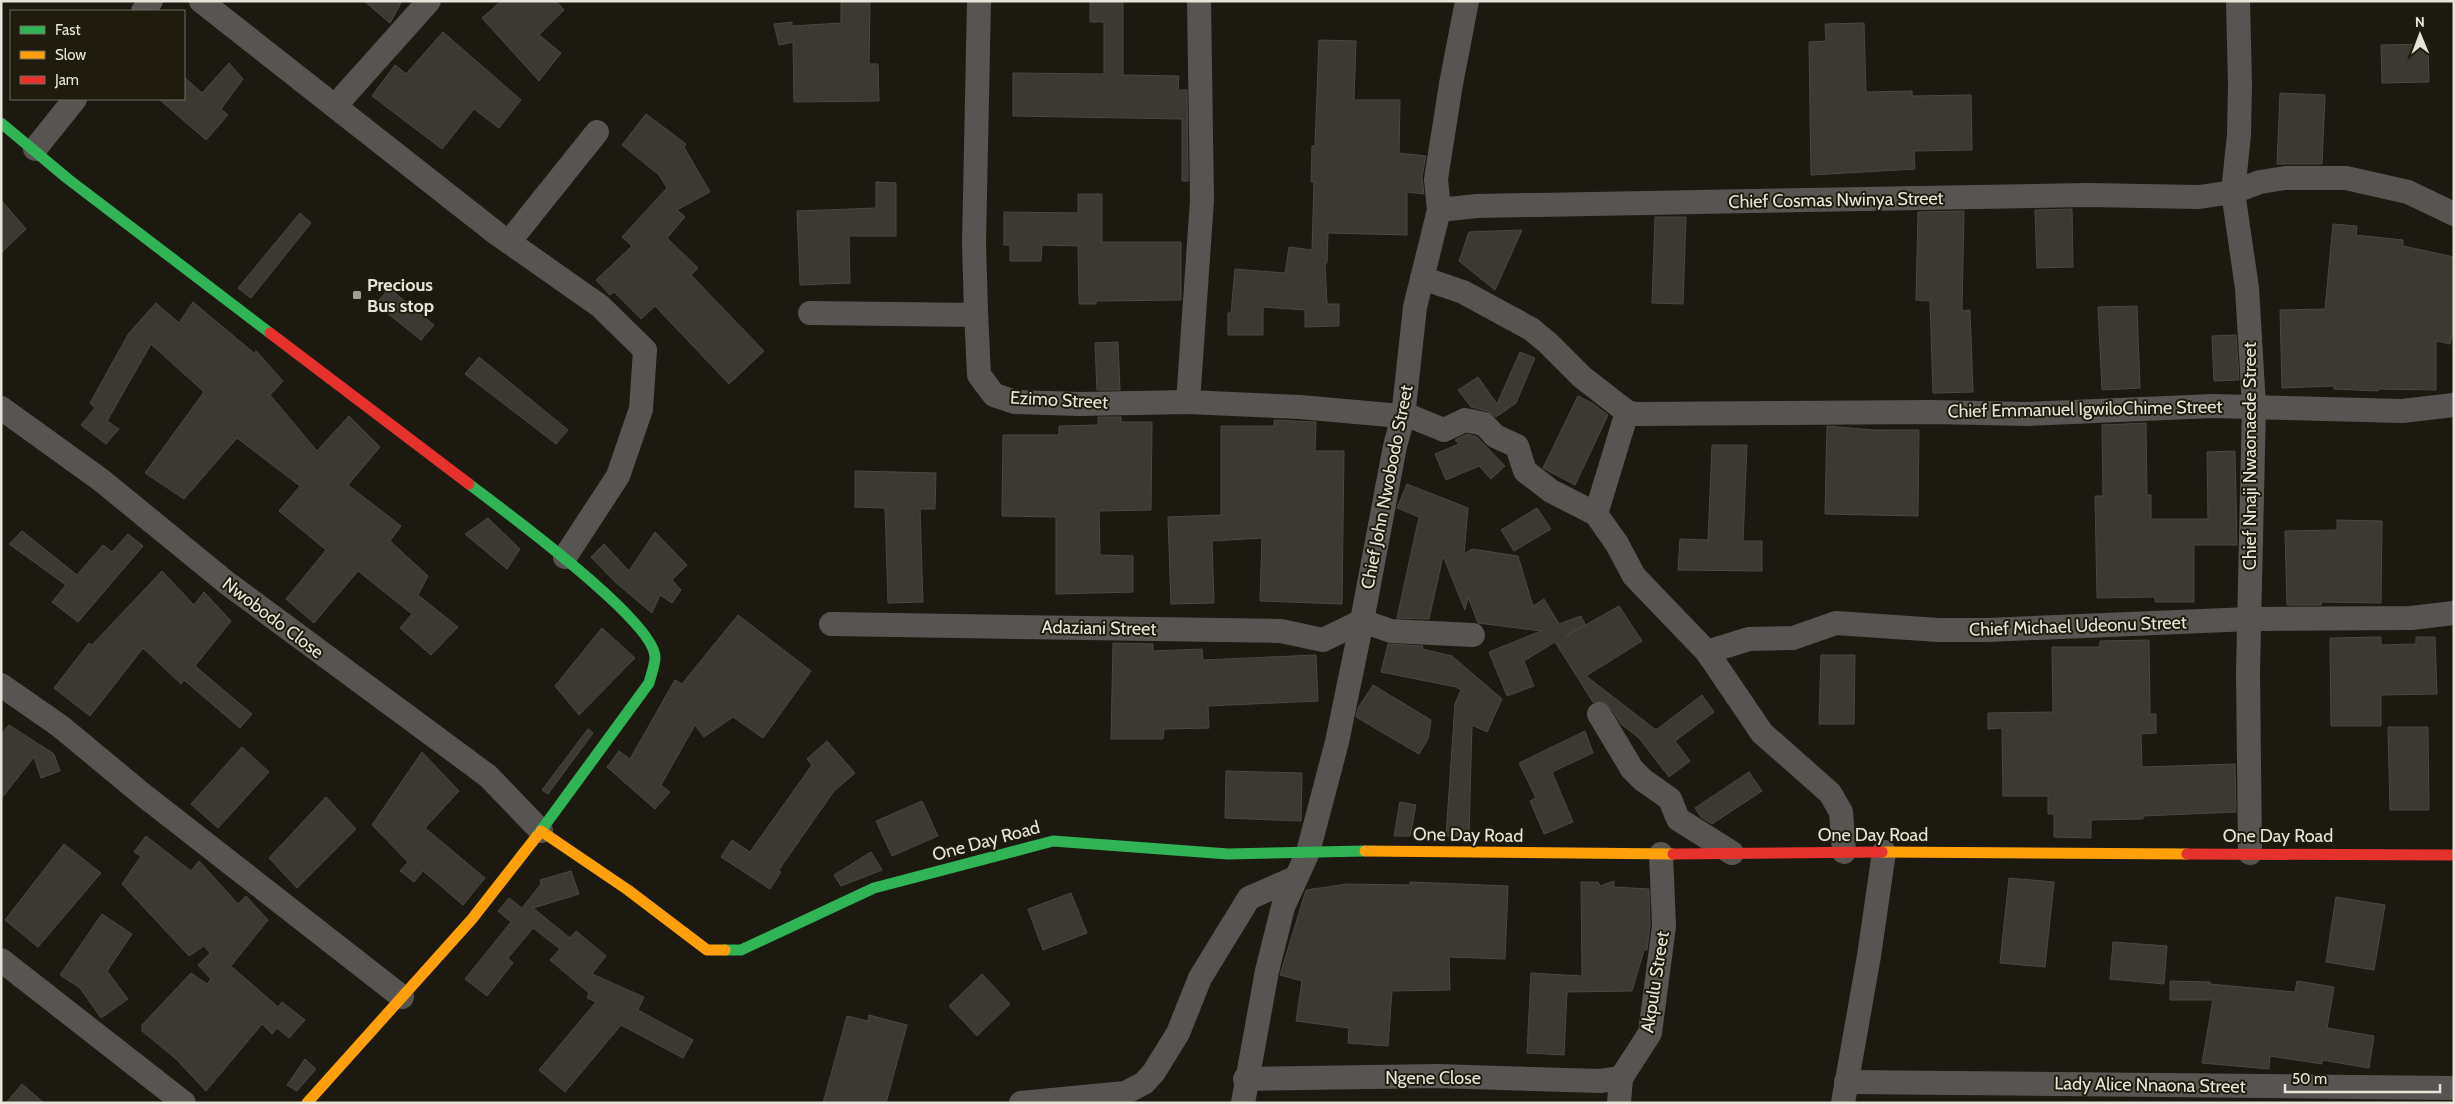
<svg xmlns="http://www.w3.org/2000/svg" width="2455" height="1104" font-family="Cabin,sans-serif">
<style>
.building{fill:#3b3932;stroke:#4a4841}
.lines{fill:none;stroke-linecap:round;stroke-linejoin:round}
.street{stroke:#575552;stroke-width:24}
.fast{stroke:#30b455;stroke-width:11}
.slow{stroke:#ff9f0a;stroke-width:11}
.jam{stroke:#e5322d;stroke-width:11}
.poi-dot{fill:#a09d94;stroke:#201c0d;stroke-width:2}
.labels{text-anchor:middle;stroke-width:4;stroke-linejoin:round;paint-order:stroke}
.street-label{font-size:18px;fill:#e7e4da;stroke:#201c0d}
.poi-label{font-size:18px;font-weight:bold;fill:#e7e4da;stroke:#201c0d;text-anchor:start}
</style>
<rect width="100%" height="100%" fill="#1c1911"/>
<!-- building -->
<g class="building">
<path d="M364,1h38l-12,22z"/>
<path d="M501,1h55l8,9 -25,25 22,18 -22,28 -57,-63z"/>
<path d="M841,1h29l-1,63h9l1,37 -85,1 -1,-60 -14,3 -5,-21 18,-2v4l49,-3z"/>
<path d="M1090,1h33v74l56,1 -1,14h9l1,91h-6v-62l-169,-3v-43l91,1v-52h-14z"/>
<path d="M1864,23l2,69 46,-1v5l59,-1 1,55 -58,1 1,18 -104,6 -2,-133 17,-1 -1,-17z"/>
<path d="M443,32l78,68 -22,28 -25,-19 -32,40 -70,-53 23,-31 11,9z"/>
<path d="M1319,40l37,1 -2,59h46l-1,53 27,3 -4,21 2,17 -17,-2v43l-79,-2 -1,30h-2l2,41h12v22l-34,1v-17l-42,-3v28h-35v-22h3l4,-44 50,4 4,-26 23,3 2,-68h-3l1,-36h3z"/>
<path d="M2428,44l1,38 -47,1 -1,-38z"/>
<path d="M229,63l14,16 -22,30 7,6 -22,25 -47,-41h25v-22l18,16z"/>
<path d="M2280,93l45,2 -3,69h-45z"/>
<path d="M646,114l40,30 -2,3 26,45 -33,18 8,7 -18,21 31,30 -7,7 73,76 -35,33 -74,-78 -14,13 -27,-27 -4,3 -14,-15 36,-34 -10,-9 45,-49 -8,-13 -37,-30z"/>
<path d="M876,182l20,1v53h-47l1,47 -50,2 -3,-74 79,-3z"/>
<path d="M1078,194h24v48h79v58l-85,1v3h-17l-1,-58 -36,-1 -1,16h-31v-16h-6v-33l74,1z"/>
<path d="M1,200l25,29 -25,24z"/>
<path d="M2072,209l1,58 -36,1 -2,-58z"/>
<path d="M1964,211l-2,100 8,-1 3,82 -40,1 -3,-92 -14,-1 2,-88z"/>
<path d="M300,213l11,10 -60,75 -13,-10z"/>
<path d="M1655,217h31l-3,87 -31,-1z"/>
<path d="M2333,224l24,2 -1,9 47,5v6l51,11v68l-4,19 -14,-3v49l-58,-1v2l-44,-2v-3l-52,2 -2,-78 45,-1z"/>
<path d="M1522,230l-27,60 -36,-29 10,-29z"/>
<path d="M389,288l45,37 -13,15 -45,-36z"/>
<path d="M193,302l61,51 2,-2 27,30 -13,14 47,56 32,-35 31,31 -32,38 53,41 -11,15 38,35 -10,19 40,32 -27,28 -31,-27 12,-14 -54,-43 -44,52 -28,-24 40,-49 -47,-39 21,-25 -63,-48 -53,61 -39,-26 59,-81 -53,-48 -44,77 12,8 -13,15 -25,-19 14,-17 -5,-5 39,-70 27,-30 23,20z"/>
<path d="M2137,306l3,82 -38,2 -4,-83z"/>
<path d="M2236,335l3,45 -25,1 -2,-45z"/>
<path d="M1118,342l2,48h-23l-2,-47z"/>
<path d="M1520,352l15,6 -19,45 -20,14 -9,-6 -16,-4 -13,-17 20,-13 19,27z"/>
<path d="M479,357l89,73 -12,14 -91,-70z"/>
<path d="M1578,396l14,7 16,12 -33,70 -32,-17z"/>
<path d="M1098,417h23v5h31l-1,88 -52,1 1,44 33,1v36l-77,2v-77l-54,-1 1,-81h56v-9l39,-1z"/>
<path d="M1274,420l42,2 -1,29h29l-2,153 -82,-3 2,-63 -50,3 2,62 -43,1 -3,-87 53,-2v-89h53z"/>
<path d="M2146,423l1,72h4v24h57l-1,-67 28,-1 2,94h-43v57h-39v-5l-58,1 -2,-102h8l-1,-71z"/>
<path d="M1827,426l47,4h45l-1,86 -93,-2z"/>
<path d="M1467,434l10,3 28,29 -14,13 -12,-13 -33,14 -11,-26 24,-10 -4,-4z"/>
<path d="M1712,445h35l-4,96h19v30l-84,-1 2,-31 28,1z"/>
<path d="M855,471l81,2 -1,36h-15l3,93 -35,1 -3,-95 -30,-1z"/>
<path d="M1407,484l61,24 -4,46 8,-5 46,7 15,50 11,-7 15,25 22,-8 4,8 -19,12 53,-30 23,35 -56,35 70,54 46,-35 12,17 -39,29 15,20 -21,16 -30,-39 -18,-14 -11,-17 -5,-5h-12l-38,-60 -31,19 10,25 -27,10 -18,-44 52,-21 -63,-8 -10,-26 -3,13 -22,-54 -14,63 -32,-1 22,-101 -22,-9z"/>
<path d="M1537,508l14,21 -37,22 -13,-21z"/>
<path d="M488,518l32,31 -13,20 -42,-35z"/>
<path d="M2337,520l45,1 -1,82 -60,-1v3h-34l-2,-74 52,-1z"/>
<path d="M22,531l55,44 26,-30 9,7 16,-18 15,12 -65,76 -26,-20 14,-17 -57,-41z"/>
<path d="M655,532l32,33 -15,15 9,10 -9,13 -12,-8 -8,18 -37,-31 -24,-25 13,-13 25,27z"/>
<path d="M162,571l32,34 10,-13 27,29 -36,45 57,48 -12,14 -56,-48 -3,4 -38,-36 -53,68 -36,-28 35,-45 3,2z"/>
<path d="M738,615l73,56 -48,67 -30,-21 -29,20 -9,-12 -34,60 9,7 -15,17 -48,-42 12,-16 11,8 45,-79 7,4z"/>
<path d="M602,628l33,30 -56,57 -24,-29z"/>
<path d="M2381,637v8l35,-1v-7h19l2,57 -56,1v31h-50l-1,-88z"/>
<path d="M2149,640l1,74h6v19l-15,1 1,33 93,-3 1,48 -93,4v3l-52,1v18l-37,-1v-23h-6v-18h-45l-1,-68 -14,1v-16l65,-1 -1,-65h48v-6z"/>
<path d="M1113,643l40,1v7l49,-2 1,11 113,-5 2,46 -110,5 1,22 -45,1 -1,10h-52z"/>
<path d="M1388,644l35,2 -1,3 30,7 50,43 -15,33 -15,-7 -3,111h-23l9,-132 6,-14 -5,-3 -75,-15z"/>
<path d="M1821,655h34l-1,69h-35z"/>
<path d="M1373,685l58,35 -3,19 -9,15 -63,-37 2,-9z"/>
<path d="M9,725l45,29 6,17 -19,7 -7,-21 -33,42v-65z"/>
<path d="M2388,727h40l1,83h-39z"/>
<path d="M588,729l5,4 -45,61 -6,-4z"/>
<path d="M1585,731l8,22 -41,19 21,50 -29,12 -14,-33 6,-3 -17,-35z"/>
<path d="M827,741l28,32 -21,18 -56,80 3,1 -11,17 -49,-32 11,-17 18,12 62,-87 -5,-6z"/>
<path d="M242,747l27,25 -51,56 -27,-24z"/>
<path d="M422,752l37,39 -34,37 60,50 -22,27 -40,-34 -9,11 -14,-11 8,-9 -36,-37z"/>
<path d="M1226,771l76,2 -1,48 -76,-3z"/>
<path d="M1749,772l13,19 -50,33 -11,-7 -6,-9z"/>
<path d="M326,797l30,32 -59,59 -28,-30z"/>
<path d="M922,801l16,35 -46,20 -16,-35z"/>
<path d="M1400,802l16,3 -6,31h-16z"/>
<path d="M146,836l45,35 8,-10 39,43 8,-8 22,24 -37,46 47,41 4,-5 23,18 -16,18 -12,-10 -5,6 -10,-10 -56,67 -30,-32 -34,-28v-6l49,-52 16,11 4,-5 -13,-14 12,-12 -6,-7 -15,10 -67,-72 19,-28 -7,-4z"/>
<path d="M64,844l37,29 -63,74 -33,-27z"/>
<path d="M871,852l11,18 -41,16 -7,-11z"/>
<path d="M571,871l8,23 -46,14 37,30 6,-7 30,25 -14,18 52,23 -6,13 55,30 -10,18 -62,-33 -56,67 -26,-22 57,-68 -9,-4 2,-5 -39,-33 10,-11 -27,-21 -25,30 5,5 -26,33 -22,-17 46,-57 -13,-11 11,-13 13,10 19,-24 -1,-4z"/>
<path d="M2009,878l45,4 -9,85 -45,-4z"/>
<path d="M1614,881v6l35,2 1,36 -3,25h-3l-12,41 -65,1 -3,63 -37,-2 4,-80 51,3 -1,-94h17l2,4z"/>
<path d="M1410,882l98,4 -3,73 -56,-2 1,33 -58,1 -4,55 -40,-3 1,-15 -53,-7 6,-40 -22,-6 26,-85 41,-6 63,1z"/>
<path d="M1071,893l16,40 -44,17 -15,-41z"/>
<path d="M2336,897l49,8 -11,65 -48,-8z"/>
<path d="M102,914l30,20 -25,37 21,28 -27,19 -21,-30 -20,-13z"/>
<path d="M2113,942l54,4 -3,38 -54,-5z"/>
<path d="M982,974l28,30 -33,32 -28,-30z"/>
<path d="M2170,981l40,1v2l85,8 2,-11 37,6 -7,41 47,8 -5,32 -47,-8v4l-52,-8 -1,13 -67,-6 11,-63h-43z"/>
<path d="M869,1015l38,10 -21,78h-63l24,-87 21,5z"/>
<path d="M305,1059l11,10 -19,22 -10,-6z"/>
<path d="M22,1084l22,19h-38z"/>
</g>
<g class="lines">
<!-- street -->
<g class="street">
<path d="M201,1l295,232 104,73 45,44 -4,59 -23,67 -53,81"/>
<path d="M979,1l-5,243 2,67 3,64 15,20 21,7 64,2 109,-2 112,5 112,10 32,13 21,-10 19,4 11,12 22,10 8,25 26,20 45,23"/>
<path d="M2238,1l2,83 -1,51 -6,57 14,96 7,118 -6,266 2,181"/>
<path d="M143,11l8,-10"/>
<path d="M335,106l94,-105"/>
<path d="M35,149l40,-50"/>
<path d="M1439,210l38,-4 610,-11 112,2 34,-5 27,-10 25,-4h61l62,14 46,22"/>
<path d="M509,242l88,-110"/>
<path d="M1422,278l41,14 68,37 17,14 34,34 45,35 8,2 298,-2 95,2 185,-8 189,5 52,-6"/>
<path d="M810,313l166,2"/>
<path d="M1188,402l14,-202 -3,-199"/>
<path d="M1,408l100,72 126,103 261,193 53,55"/>
<path d="M1627,412l-31,102 21,30 17,32 73,76 55,81 68,60 11,19 3,40"/>
<path d="M831,624l450,7 42,9 39,-19 29,10 82,4"/>
<path d="M1707,652l42,-13 44,-1 43,-15 102,7h49l263,-11 161,-1 43,-5"/>
<path d="M1,685l59,41 82,68 260,203"/>
<path d="M1599,714l33,55 11,11 27,19 8,20 54,34"/>
<path d="M1,960l183,143"/>
<path d="M1245,1079l192,-3 163,5 21,-3"/>
<path d="M1846,1082l608,6"/>
<path d="M1021,1103l104,-10 19,-10 10,-11 24,-39 22,-55 49,-80 46,-20"/>
<path d="M1243,1103l24,-132 16,-64 25,-55 29,-110 25,-121 33,-175 8,-29 12,-110 24,-97 -3,-31 15,-95 16,-83"/>
<path d="M1619,1103l2,-25 29,-45 14,-107 -3,-72"/>
<path d="M1843,1103l26,-147 15,-104"/>
</g>
<!-- fast -->
<g class="fast">
<path d="M1,123l67,56 202,154"/>
<path d="M469,484c34,26 185,136 186,173 0,8 -4,18 -6,26l-112,153"/>
<path d="M725,950h16l133,-62 179,-47 175,13 137,-3"/>
</g>
<!-- slow -->
<g class="slow">
<path d="M541,831l87,59 79,60h18"/>
<path d="M1365,851l308,3"/>
<path d="M1882,852l305,2"/>
<path d="M307,1103l165,-184 65,-83"/>
</g>
<!-- jam -->
<g class="jam">
<path d="M270,333l199,151"/>
<path d="M1673,854l209,-2"/>
<path d="M2187,854l267,1"/>
</g>
</g>
<!-- markers -->
<rect class="poi-dot" x="352" y="290" width="10" height="10" rx="2.5"/>
<g class="labels">
<!-- street labels -->
<g class="street-label">
<text transform="translate(1836 200) rotate(-1)" y="6">Chief Cosmas Nwinya Street</text>
<text transform="translate(1059 400) rotate(3)" y="6">Ezimo Street</text>
<text transform="translate(2085 409) rotate(-1)" y="6">Chief Emmanuel IgwiloChime Street</text>
<text transform="translate(2250 456) rotate(-90)" y="6">Chief Nnaji Nwaonaede Street</text>
<text transform="translate(1387 487) rotate(-79)" y="6">Chief John Nwobodo Street</text>
<text transform="translate(273 618) rotate(37)" y="6">Nwobodo Close</text>
<text transform="translate(2078 626) rotate(-2)" y="6">Chief Michael Udeonu Street</text>
<text transform="translate(1099 628) rotate(1)" y="6">Adaziani Street</text>
<text transform="translate(1468 835) rotate(1)" y="6">One Day Road</text>
<text x="1873" y="841">One Day Road</text>
<text x="2278" y="842">One Day Road</text>
<text transform="translate(986 841) rotate(-15)" y="6">One Day Road</text>
<text transform="translate(1655 982) rotate(-81)" y="6">Akpulu Street</text>
<text x="1433" y="1084">Ngene Close</text>
<text transform="translate(2150 1085) rotate(1)" y="6">Lady Alice Nnaona Street</text>
</g>
<!-- poi labels -->
<g class="poi-label">
<text x="367" y="291">Precious<tspan x="367" dy="21">Bus stop</tspan></text>
</g>
</g>
<!-- border -->
<rect width="2455" height="1104" fill="none" stroke="#e7e4da" stroke-width="5"/>
<!-- legend -->
<rect x="10" y="10" width="175" height="90" fill="#201c0d" stroke="#706c5f"/>
<rect x="20" y="26" width="25" height="8" fill="#30b455" stroke="#706c5f"/>
<text x="55" y="35" font-size="15" fill="#e7e4da">Fast</text>
<rect x="20" y="51" width="25" height="8" fill="#ff9f0a" stroke="#706c5f"/>
<text x="55" y="60" font-size="15" fill="#e7e4da">Slow</text>
<rect x="20" y="76" width="25" height="8" fill="#e5322d" stroke="#706c5f"/>
<text x="55" y="85" font-size="15" fill="#e7e4da">Jam</text>
<!-- north arrow -->
<g transform="translate(2420 35) rotate(359)" stroke="#201c0d" stroke-width="4" paint-order="stroke">
<path d="M0-4L9 19L0 12L-9 19Z" fill="#e7e4da"/>
<text y="-8" font-size="14" font-weight="bold" text-anchor="middle" fill="#e7e4da">N</text>
</g>
<!-- scale -->
<path d="M2285 1084v8h155v-8" fill="none" stroke="#e7e4da" stroke-width="2.5"/>
<text x="2292" y="1084" font-size="15" fill="#e7e4da" stroke="#201c0d" stroke-width="4" paint-order="stroke">50 m</text>
</svg>
